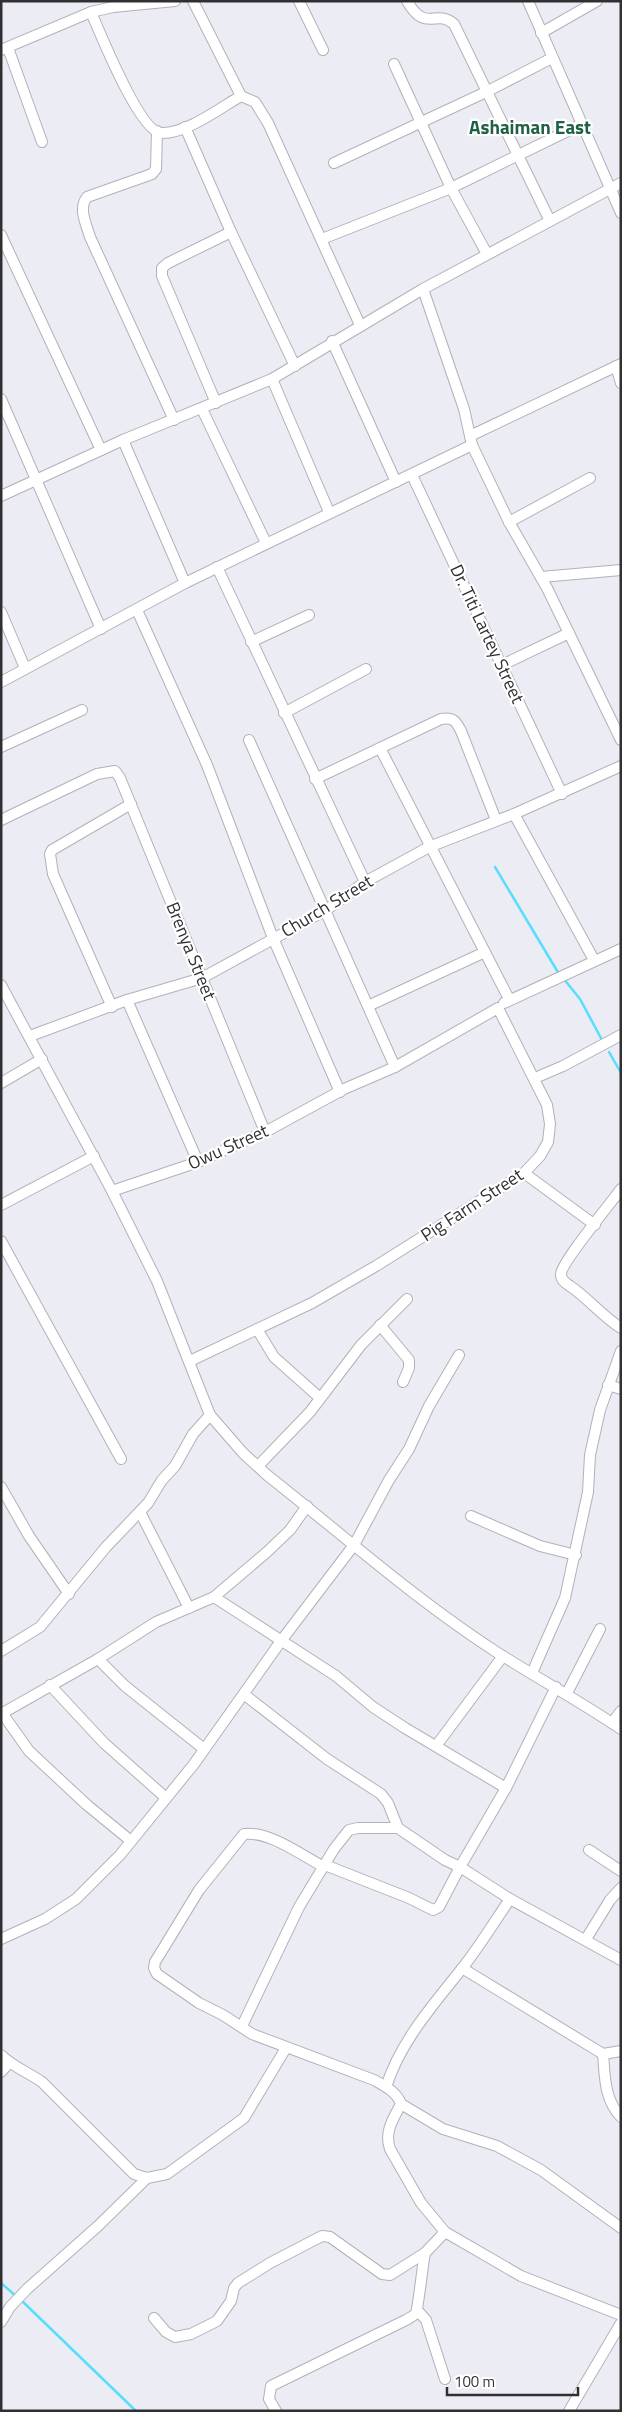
<svg xmlns="http://www.w3.org/2000/svg" width="622" height="2412" font-family="'Titillium Web',sans-serif">
<style>
.lines{fill:none;stroke-linecap:round;stroke-linejoin:round}
.stream{stroke:#58defd;stroke-width:2.5}
.minor-casing{stroke:#b1b1ba;stroke-width:12}
.minor{stroke:#fff;stroke-width:10}
.labels{text-anchor:middle;stroke-width:4.5;stroke-linejoin:round;paint-order:stroke}
.street-label{font-size:18px;fill:#303033;stroke:#fff}
.neighbourhood-label{font-size:19px;font-weight:bold;fill:#206146;stroke:#fff}
</style>
<rect width="100%" height="100%" fill="#ececf5"/>
<g class="lines">
<!-- stream -->
<g class="stream">
<path d="M495,867l64,107"/>
<path d="M563,978l17,21 22,41"/>
<path d="M609,1052l12,21"/>
<path d="M1,2283l16,14"/>
<path d="M21,2300l115,111"/>
</g>
<defs>
<g id="minor">
<path d="M193,1l48,95 14,6 13,21 92,202"/>
<path d="M299,1l24,49"/>
<path d="M407,1c19,33 29,7 47,23l96,197"/>
<path d="M528,1l93,212"/>
<path d="M91,12c9,21 49,120 70,121 25,1 59,-25 80,-37"/>
<path d="M541,33l56,-32"/>
<path d="M8,48l34,94"/>
<path d="M1,50l90,-38 22,-5 62,-6"/>
<path d="M394,64l57,124 36,66"/>
<path d="M185,127l46,105 64,134"/>
<path d="M157,131l-1,38 -4,5 -65,23c-9,12 -1,26 3,40l84,183"/>
<path d="M334,163l152,-71 66,-34"/>
<path d="M1,235l100,215"/>
<path d="M322,239l129,-51 131,-64"/>
<path d="M423,289l41,120 8,36 37,77 38,66 74,152"/>
<path d="M332,341l64,141"/>
<path d="M616,366l5,17"/>
<path d="M272,379l57,133"/>
<path d="M1,399l100,230"/>
<path d="M216,403l-54,-127v-8l6,-5 63,-31"/>
<path d="M202,409l64,134"/>
<path d="M470,436l151,-72"/>
<path d="M123,440l62,143"/>
<path d="M412,475l150,319"/>
<path d="M1,496l122,-56 149,-61 151,-90 198,-106"/>
<path d="M509,522l81,-44"/>
<path d="M217,567l148,315"/>
<path d="M541,577l80,-7"/>
<path d="M137,610l70,155 66,173 67,154"/>
<path d="M1,612l24,56"/>
<path d="M251,642l58,-27"/>
<path d="M502,665l67,-32"/>
<path d="M1,682l184,-99 287,-138"/>
<path d="M284,713l82,-44"/>
<path d="M249,740l146,327"/>
<path d="M1,747l81,-37"/>
<path d="M380,748l129,251"/>
<path d="M315,779l126,-60c12,-2 15,2 20,12l35,89"/>
<path d="M514,814l80,146"/>
<path d="M1,820l96,-46 18,-3 5,7 145,354"/>
<path d="M1,985l111,206 45,90 53,134 33,38 24,22c76,60 150,126 231,178 41,26 83,49 123,76"/>
<path d="M127,1000l71,162"/>
<path d="M504,1003l117,-54"/>
<path d="M368,1006l117,-54"/>
<path d="M112,1007l-59,-133 -3,-20 2,-4 79,-46"/>
<path d="M30,1036l97,-36 75,-22 124,-68 39,-28 64,-35 85,-33 107,-48"/>
<path d="M535,1078l28,-12 58,-31"/>
<path d="M1,1083l41,-24"/>
<path d="M524,1173l71,52"/>
<path d="M621,1189c-10,14 -60,74 -60,85 0,6 4,9 9,12 18,12 32,30 51,42"/>
<path d="M112,1191l86,-29 67,-30 79,-43 51,-22 103,-59 49,97 3,19 -2,18 -8,14 -16,17 -148,93 -64,37 -122,58"/>
<path d="M1,1205l93,-49"/>
<path d="M1,1241l120,218"/>
<path d="M380,1325l29,35v8l-6,14"/>
<path d="M257,1329l17,28 46,41"/>
<path d="M608,1385l13,4"/>
<path d="M258,1466l52,-54 51,-67 46,-46"/>
<path d="M1,1487l28,49 40,58"/>
<path d="M140,1512l49,96"/>
<path d="M471,1516l69,30 36,9"/>
<path d="M214,1597l122,79 37,31 32,21 101,60"/>
<path d="M1,1651l39,-24 66,-80 42,-44 14,-23 13,-14 18,-32 17,-19"/>
<path d="M98,1659l27,27 79,63"/>
<path d="M532,1673l33,-75 23,-106 2,-37 10,-45 21,-59"/>
<path d="M50,1685l54,58 61,54"/>
<path d="M567,1693l33,-64"/>
<path d="M245,1695l82,64 54,35 7,9 10,25"/>
<path d="M2,1713l27,38 58,54 44,36"/>
<path d="M1,1714l97,-55 58,-37 58,-25 53,-45 23,-22 17,-24"/>
<path d="M612,1723l9,-12"/>
<path d="M436,1746l67,-90"/>
<path d="M589,1850l32,21"/>
<path d="M325,1865l84,33 24,12 6,-3 21,-40 50,32 111,61"/>
<path d="M324,1867c-23,-12 -54,-36 -80,-33l-45,56 -44,72 -1,6 3,6 42,29 24,12 29,19 122,46c11,6 23,12 27,24 -8,15 -17,28 -11,45l31,54 24,29 76,44 100,39"/>
<path d="M1,1939l44,-20 31,-20 44,-44 74,-91 87,-123 73,-96 35,-65 20,-31 20,-43 30,-51"/>
<path d="M586,1939l24,-39 11,-12"/>
<path d="M462,1968l141,86 18,-3"/>
<path d="M242,2026l57,-119 35,-58 15,-19 9,-2h40l47,32 15,7 46,-79 50,-101"/>
<path d="M603,2054c2,23 1,45 18,63"/>
<path d="M1,2055c11,11 28,18 41,27l92,92 13,4 20,-4 77,-56 42,-70"/>
<path d="M1,2072l8,-9"/>
<path d="M386,2087c15,-47 48,-83 78,-121 17,-22 31,-45 46,-67"/>
<path d="M401,2104l42,25 54,17 44,24 80,58"/>
<path d="M417,2310l9,10 19,59"/>
<path d="M154,2318l12,14 9,5 16,-3 26,-13 14,-20 3,-13 4,-5 32,-20 52,-27 8,1 52,37 8,1 35,-22 20,-21"/>
<path d="M1,2322l9,-15 17,-18 71,-63 49,-48"/>
<path d="M276,2411l-7,-12 2,-13 135,-66c3,-2 8,-4 10,-7 2,-4 7,-51 9,-60"/>
<path d="M569,2411l52,-88"/>
</g>
</defs>
<!-- minor casing -->
<use href="#minor" class="minor-casing"/>
<!-- minor -->
<use href="#minor" class="minor"/>
</g>
<g class="labels">
<!-- street labels -->
<g class="street-label">
<text transform="translate(487 634) rotate(65)" y="6">Dr. Titi Lartey Street</text>
<text transform="translate(327 906) rotate(-31)" y="6">Church Street</text>
<text transform="translate(191 951) rotate(68)" y="6">Brenya Street</text>
<text transform="translate(228 1147) rotate(-24)" y="6">Owu Street</text>
<text transform="translate(472 1205) rotate(-33)" y="6">Pig Farm Street</text>
</g>
<!-- neighbourhood labels -->
<g class="neighbourhood-label">
<text x="530" y="134">Ashaiman East</text>
</g>
</g>
<!-- border -->
<rect width="622" height="2412" fill="none" stroke="#303033" stroke-width="5"/>
<!-- scale -->
<path d="M447 2387v8h131v-8" fill="none" stroke="#303033" stroke-width="2.5"/>
<text x="454" y="2387" font-size="15" fill="#303033" stroke="#ffffff" stroke-width="4" paint-order="stroke">100 m</text>
</svg>
